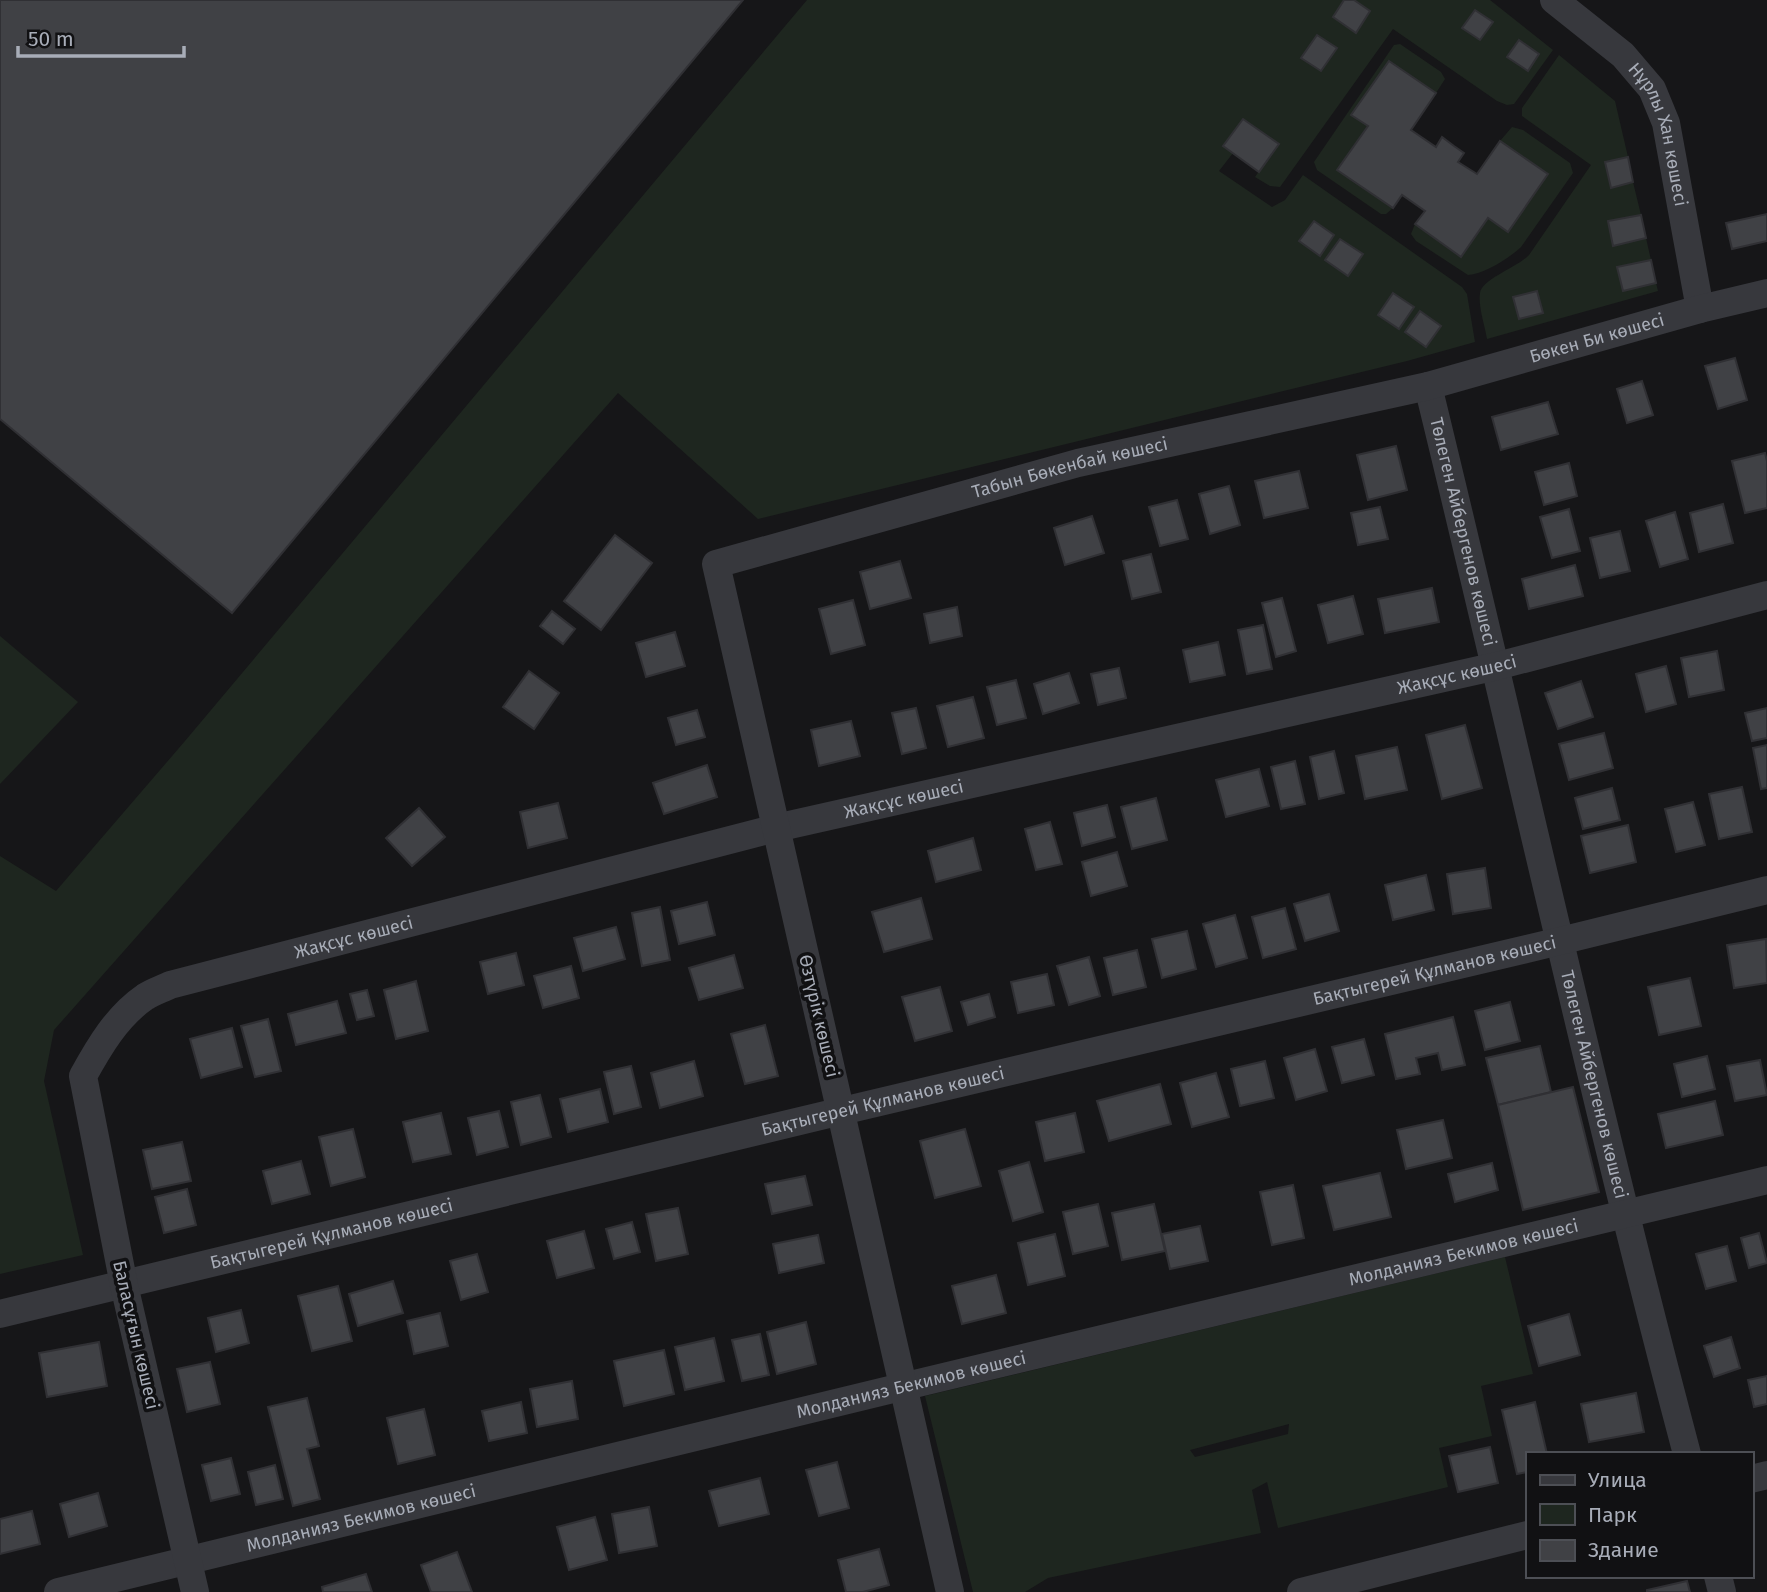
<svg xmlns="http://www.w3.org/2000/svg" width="1767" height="1592" font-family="'Fira Sans',sans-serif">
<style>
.green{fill:#1e261f;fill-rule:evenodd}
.building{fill:#404145;stroke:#303034;stroke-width:2}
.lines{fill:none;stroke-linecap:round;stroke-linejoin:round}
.minor{stroke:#37383d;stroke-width:28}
.labels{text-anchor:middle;stroke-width:7;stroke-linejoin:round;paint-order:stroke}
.street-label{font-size:18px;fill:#a8adb8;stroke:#111113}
</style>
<rect width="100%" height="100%" fill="#161618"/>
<!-- green -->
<g class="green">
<path d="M807,0h683l63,50 -39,54 -7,1 -10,-4 -104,-72 -113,158 -10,-1 -15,-9 23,-33 -35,-25 -19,27 9,7 -14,18 53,36 13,-7 18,-25 159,112 5,7 8,48 -68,19 -649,158 -140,-126 -564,637 -10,51 39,174 -83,19v-418l56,35 129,-150z"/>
<path d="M1400,44l41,28 4,7 -9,14 -47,-32 -37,54 16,11 -31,44 56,38 -7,6h-5l-64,-44 -3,-8 80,-117z"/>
<path d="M1559,55l56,46 13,56 -22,5 5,25 22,-5 8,33 -33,6 5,25 33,-8 5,22 -34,7 6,24 33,-8 2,8 -171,48c-2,-13 -9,-32 -7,-46 2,-14 38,-26 49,-38l62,-90 -69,-49v-8z"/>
<path d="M1512,127l11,3 47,33 3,10 -52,74c-12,11 -36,27 -53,28l-52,-34 -5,-7 4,-10 46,33 27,-39 20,13 40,-57 -48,-33z"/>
<path d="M0,636l78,66 -78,82z"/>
<path d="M1505,1257l28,117 -52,12 11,50 -53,12 9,39 -170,41 -11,-46 -15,8 9,43 -213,45 -23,14h-52l-48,-196zM1289,1424l-1,10 -93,23 -5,-7z"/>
</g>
<!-- building -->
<g class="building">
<path d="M0,0h743l-511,613 -232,-194z"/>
<path d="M1344,0h10l16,11 -14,22 -23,-16z"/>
<path d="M1475,10l18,12 -13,18 -18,-12z"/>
<path d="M1317,35l20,13 -16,23 -20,-13z"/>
<path d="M1519,40l20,14 -11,17 -21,-14z"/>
<path d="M1389,61l47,32 -25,37 25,17 6,-10 12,9 10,7 -6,9 19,12 23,-33 48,33 -40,58 -20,-14 -27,39 -46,-33 10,-13 -23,-16 -9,13 -56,-38 31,-44 -17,-11z"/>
<path d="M1243,119l36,25 -20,28 -36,-26z"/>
<path d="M1628,157l5,25 -22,6 -6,-26z"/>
<path d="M1767,214v27l-35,8 -6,-26z"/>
<path d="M1641,215l5,23 -33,8 -5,-25z"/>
<path d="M1314,221l20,14 -14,21 -21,-15z"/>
<path d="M1340,239l23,15 -15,22 -23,-16z"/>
<path d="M1651,260l5,23 -33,8 -6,-24z"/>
<path d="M1537,291l6,22 -24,6 -6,-22z"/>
<path d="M1393,293l21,14 -15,22 -21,-14z"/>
<path d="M1420,311l21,15 -15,21 -21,-15z"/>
<path d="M1735,358l12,42 -29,9 -13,-43z"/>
<path d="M1642,381l11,34 -26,8 -10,-34z"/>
<path d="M1548,402l10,32 -57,16 -9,-33z"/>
<path d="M1396,446l11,44 -39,10 -11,-45z"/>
<path d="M1765,453l2,8v47l-22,5 -13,-52z"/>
<path d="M1569,463l8,33 -33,9 -9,-33z"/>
<path d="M1299,471l9,37 -44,10 -9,-37z"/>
<path d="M1229,486l11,39 -30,9 -11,-40z"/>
<path d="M1177,500l11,39 -28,7 -11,-39z"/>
<path d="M1723,504l10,39 -34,9 -9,-39z"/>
<path d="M1380,507l8,32 -30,6 -7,-32z"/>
<path d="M1569,509l11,42 -28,7 -12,-41z"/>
<path d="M1675,512l13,47 -28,8 -14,-46z"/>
<path d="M1092,516l12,37 -39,12 -11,-37z"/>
<path d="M1620,531l10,40 -30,7 -10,-40z"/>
<path d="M615,535l37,28 -51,67 -37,-29z"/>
<path d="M1151,554l10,38 -29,7 -9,-38z"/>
<path d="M900,561l11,37 -41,11 -10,-37z"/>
<path d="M1575,565l8,31 -54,13 -7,-30z"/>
<path d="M1432,588l7,34 -54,11 -7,-34z"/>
<path d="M1353,596l10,38 -35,9 -10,-38z"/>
<path d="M1282,598l14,53 -20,6 -14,-54z"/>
<path d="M853,600l12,45 -34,9 -12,-45z"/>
<path d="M957,607l5,29 -32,7 -6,-29z"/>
<path d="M552,611l23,18 -12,15 -23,-18z"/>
<path d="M1263,625l9,44 -25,5 -9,-44z"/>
<path d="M675,632l10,34 -39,11 -10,-34z"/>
<path d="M1218,642l7,33 -35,7 -7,-32z"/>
<path d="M1717,651l7,39 -35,7 -8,-39z"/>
<path d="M1666,666l10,38 -30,8 -10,-38z"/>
<path d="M1119,668l7,30 -28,7 -7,-31z"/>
<path d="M529,671l30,22 -25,36 -31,-22z"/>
<path d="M1069,673l10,30 -36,11 -9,-30z"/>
<path d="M1016,680l10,38 -29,7 -10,-38z"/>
<path d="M1581,681l12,36 -35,12 -13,-36z"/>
<path d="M973,697l11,41 -36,9 -11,-41z"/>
<path d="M916,708l10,40 -24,6 -10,-41z"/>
<path d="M1767,708v30l-15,3 -7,-28z"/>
<path d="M697,710l8,27 -29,8 -8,-27z"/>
<path d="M851,721l9,35 -41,10 -8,-36z"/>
<path d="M1465,725l17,63 -40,11 -16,-64z"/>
<path d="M1604,733l9,35 -44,12 -10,-36z"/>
<path d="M1767,745v43l-6,1 -8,-41z"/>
<path d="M1397,747l10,43 -42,9 -9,-43z"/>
<path d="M1334,751l10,42 -25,6 -9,-42z"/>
<path d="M1295,761l10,43 -24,5 -10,-42z"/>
<path d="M707,765l10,32 -53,17 -11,-31z"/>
<path d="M1259,769l10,37 -43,11 -10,-37z"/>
<path d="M1742,787l10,45 -33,7 -10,-45z"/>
<path d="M1612,788l8,32 -37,9 -8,-31z"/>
<path d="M1156,798l11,42 -35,9 -11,-42z"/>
<path d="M1693,802l12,43 -29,7 -11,-43z"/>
<path d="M558,803l9,35 -39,10 -8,-36z"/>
<path d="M1107,805l8,32 -33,9 -8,-33z"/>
<path d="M419,808l26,29 -33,29 -26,-28z"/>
<path d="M1050,822l12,42 -26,6 -11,-41z"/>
<path d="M1628,825l8,37 -46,11 -9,-37z"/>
<path d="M973,838l8,32 -45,12 -8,-31z"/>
<path d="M1117,852l10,34 -36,10 -9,-34z"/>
<path d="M1485,868l6,40 -38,6 -6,-40z"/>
<path d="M1426,875l8,35 -41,10 -8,-35z"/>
<path d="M1329,894l10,37 -34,10 -11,-37z"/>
<path d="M921,898l11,41 -48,13 -12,-40z"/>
<path d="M707,902l8,33 -36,9 -8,-33z"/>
<path d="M660,907l10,53 -28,6 -10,-53z"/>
<path d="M1285,908l11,41 -33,9 -11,-41z"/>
<path d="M1235,915l12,43 -31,9 -13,-43z"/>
<path d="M616,927l9,32 -42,12 -9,-33z"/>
<path d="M1187,931l9,38 -34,9 -10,-39z"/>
<path d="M1766,939l1,44 -33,5 -7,-43z"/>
<path d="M1137,950l9,37 -33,8 -9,-37z"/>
<path d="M516,953l8,32 -36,9 -8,-32z"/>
<path d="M734,955l9,33 -44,12 -10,-32z"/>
<path d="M1089,957l11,39 -31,9 -12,-39z"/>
<path d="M571,966l8,32 -36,10 -9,-32z"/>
<path d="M1047,974l7,31 -36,8 -7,-31z"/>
<path d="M1690,978l11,48 -42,9 -11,-48z"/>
<path d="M416,981l12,50 -32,8 -12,-49z"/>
<path d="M940,987l12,44 -37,10 -13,-44z"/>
<path d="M367,990l7,26 -17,4 -7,-26z"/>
<path d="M989,994l6,23 -27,8 -7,-23z"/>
<path d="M337,1001l9,32 -50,12 -8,-31z"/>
<path d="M1510,1002l10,39 -35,9 -10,-39z"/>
<path d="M1453,1017l12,48 -23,5 -4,-17 -22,5 4,16 -24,5 -11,-45z"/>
<path d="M268,1019l13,52 -26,6 -14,-51z"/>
<path d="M765,1025l13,51 -33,8 -14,-50z"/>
<path d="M232,1028l10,39 -41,11 -11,-39z"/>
<path d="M1364,1039l10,36 -32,8 -10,-36z"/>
<path d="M1540,1046l11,46 -53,13 -12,-47z"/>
<path d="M1315,1049l12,42 -31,9 -12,-42z"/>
<path d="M1707,1056l8,33 -33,8 -8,-33z"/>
<path d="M1760,1060l7,35 -32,6 -8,-35z"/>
<path d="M694,1061l9,35 -43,12 -9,-35z"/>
<path d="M1265,1061l9,37 -34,8 -9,-37z"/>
<path d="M631,1066l10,41 -27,7 -10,-42z"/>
<path d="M1216,1073l13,44 -37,10 -12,-44z"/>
<path d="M1160,1084l11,40 -62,17 -12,-40z"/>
<path d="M1573,1087l26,105 -76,18 -25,-105z"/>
<path d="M600,1089l8,33 -40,10 -8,-33z"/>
<path d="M540,1095l11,42 -30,8 -10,-43z"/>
<path d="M1715,1101l8,34 -57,13 -8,-34z"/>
<path d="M499,1111l9,36 -31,8 -9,-37z"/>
<path d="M441,1113l10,41 -38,8 -10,-40z"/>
<path d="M1075,1113l9,39 -39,9 -9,-39z"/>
<path d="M1443,1120l9,38 -46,11 -9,-39z"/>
<path d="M353,1129l12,48 -34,9 -12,-49z"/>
<path d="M965,1129l16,57 -46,12 -15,-57z"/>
<path d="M182,1142l9,39 -39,8 -9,-39z"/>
<path d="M301,1161l9,33 -38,10 -9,-33z"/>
<path d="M1029,1162l14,50 -30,9 -14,-50z"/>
<path d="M1492,1163l6,27 -43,12 -7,-28z"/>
<path d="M1380,1173l11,44 -57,13 -11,-44z"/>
<path d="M805,1176l7,29 -40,9 -7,-30z"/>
<path d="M1293,1185l11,53 -32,7 -12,-53z"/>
<path d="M187,1189l9,36 -32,8 -9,-36z"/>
<path d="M1098,1204l10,42 -35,8 -10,-42z"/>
<path d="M1154,1204l11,47 -43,9 -10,-47z"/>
<path d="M678,1208l10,46 -32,7 -10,-47z"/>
<path d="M632,1222l8,30 -26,7 -8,-30z"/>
<path d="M1200,1226l8,35 -38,8 -8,-35z"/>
<path d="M584,1231l10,37 -37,10 -10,-37z"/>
<path d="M1759,1233l8,30 -18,5 -8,-30z"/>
<path d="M1055,1234l10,42 -37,9 -10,-42z"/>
<path d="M818,1235l6,28 -45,10 -6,-29z"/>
<path d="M1727,1246l9,35 -30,8 -10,-35z"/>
<path d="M477,1254l11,38 -27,8 -11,-39z"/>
<path d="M996,1275l10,38 -44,11 -10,-38z"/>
<path d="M393,1281l10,32 -45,13 -9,-32z"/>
<path d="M338,1286l14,55 -40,10 -14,-55z"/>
<path d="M241,1310l8,33 -33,9 -8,-34z"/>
<path d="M440,1313l8,33 -34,8 -7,-33z"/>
<path d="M1569,1314l11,41 -41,11 -11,-40z"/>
<path d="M806,1322l10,42 -39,10 -10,-42z"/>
<path d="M760,1334l9,41 -27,6 -10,-41z"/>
<path d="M1731,1337l9,31 -26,9 -10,-31z"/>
<path d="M714,1338l10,43 -39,9 -10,-43z"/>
<path d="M99,1342l8,44 -60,11 -8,-44z"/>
<path d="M664,1350l10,44 -50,12 -10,-45z"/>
<path d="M210,1362l10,42 -33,8 -10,-43z"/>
<path d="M1767,1376v28l-13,3 -6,-27z"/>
<path d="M572,1381l6,38 -41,8 -7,-38z"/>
<path d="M1636,1393l8,39 -55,10 -8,-38z"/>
<path d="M307,1398l12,48 -12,3 13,50 -27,7 -25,-99z"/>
<path d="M521,1402l6,31 -38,8 -7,-30z"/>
<path d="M1535,1402l12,52h-20v18l-10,2 -15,-64z"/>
<path d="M424,1409l11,46 -37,9 -11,-46z"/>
<path d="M1490,1447l8,36 -40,9 -9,-36z"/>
<path d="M231,1458l9,36 -29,7 -9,-36z"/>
<path d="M837,1462l12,46 -30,8 -13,-46z"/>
<path d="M275,1465l8,34 -27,6 -8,-33z"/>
<path d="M760,1478l9,36 -50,12 -10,-35z"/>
<path d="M98,1493l9,33 -38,11 -9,-33z"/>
<path d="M649,1507l8,39 -38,7 -7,-39z"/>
<path d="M32,1511l8,33 -40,10v-35z"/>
<path d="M595,1517l12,43 -38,10 -12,-43z"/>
<path d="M879,1549l10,36 -26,7h-17l-8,-32z"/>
<path d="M457,1552l15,40h-41l-10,-27z"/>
<path d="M366,1574l6,18h-49l-1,-5z"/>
<path d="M1687,1581l3,11h-43v-2z"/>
</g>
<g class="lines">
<!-- minor -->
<g class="minor">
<path id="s1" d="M1554,0l69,55 29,34 14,34 34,186"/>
<path id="s2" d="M1428,386c87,356 165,714 259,1068"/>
<path id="s3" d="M0,1314l825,-199 735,-174 207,-51"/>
<path d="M1751,1479l16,-4"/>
<path d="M1718,1576l4,16"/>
<path id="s4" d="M58,1592l827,-201 882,-211"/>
<path id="s5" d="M195,1592l-71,-307 -41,-209c16,-29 34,-60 62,-79 7,-5 17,-8 25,-12l606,-157 721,-162 270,-71"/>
<path id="s6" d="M950,1592l-234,-1028 362,-101 350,-77 272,-77 67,-16"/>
<path d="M1301,1592l226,-57"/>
</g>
</g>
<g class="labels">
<!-- street labels -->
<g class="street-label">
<text dy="6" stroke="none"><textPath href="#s1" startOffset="178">Нұрлы Хан көшесі</textPath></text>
<text dy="6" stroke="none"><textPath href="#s6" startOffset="1964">Бөкен Би көшесі</textPath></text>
<text dy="6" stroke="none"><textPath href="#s6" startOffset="1421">Табын Бөкенбай көшесі</textPath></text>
<text dy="6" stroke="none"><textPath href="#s2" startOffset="150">Төлеген Айбергенов көшесі</textPath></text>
<text dy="6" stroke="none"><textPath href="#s5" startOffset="1981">Жақсұс көшесі</textPath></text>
<text dy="6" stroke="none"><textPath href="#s5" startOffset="1414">Жақсұс көшесі</textPath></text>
<text dy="6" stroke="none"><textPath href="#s5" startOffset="847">Жақсұс көшесі</textPath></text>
<text dy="6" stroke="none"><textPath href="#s3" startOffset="1475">Бақтыгерей Құлманов көшесі</textPath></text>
<text transform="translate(819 1016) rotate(77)" y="6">Өзтүрік көшесі</text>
<text dy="6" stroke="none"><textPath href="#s2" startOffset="718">Төлеген Айбергенов көшесі</textPath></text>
<text dy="6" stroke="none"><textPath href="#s3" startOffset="908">Бақтыгерей Құлманов көшесі</textPath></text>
<text dy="6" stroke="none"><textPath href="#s3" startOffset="341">Бақтыгерей Құлманов көшесі</textPath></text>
<text dy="6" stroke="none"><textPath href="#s4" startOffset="1446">Молданияз Бекимов көшесі</textPath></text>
<text transform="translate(136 1335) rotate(77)" y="6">Баласұғын көшесі</text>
<text dy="6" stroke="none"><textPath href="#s4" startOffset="878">Молданияз Бекимов көшесі</textPath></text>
<text dy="6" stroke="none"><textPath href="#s4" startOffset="312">Молданияз Бекимов көшесі</textPath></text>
</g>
</g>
<!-- legend -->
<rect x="1526" y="1452" width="228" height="126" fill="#111113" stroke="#4d4f55" stroke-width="2"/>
<rect x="1540" y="1475" width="35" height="10" fill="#37383d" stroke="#4d4f55" stroke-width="2"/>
<text x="1588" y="1487" font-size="21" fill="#a8adb8">Улица</text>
<rect x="1540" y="1504" width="35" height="21" fill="#1e261f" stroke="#4d4f55" stroke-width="2"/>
<text x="1588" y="1522" font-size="21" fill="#a8adb8">Парк</text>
<rect x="1540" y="1540" width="35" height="21" fill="#404145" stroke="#4d4f55" stroke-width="2"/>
<text x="1588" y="1557" font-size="21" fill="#a8adb8">Здание</text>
<!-- scale -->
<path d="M18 46v10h166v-10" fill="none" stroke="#a8adb8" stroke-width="3.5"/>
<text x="28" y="46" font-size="21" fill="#a8adb8" stroke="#111113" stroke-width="5" paint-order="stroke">50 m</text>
</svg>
